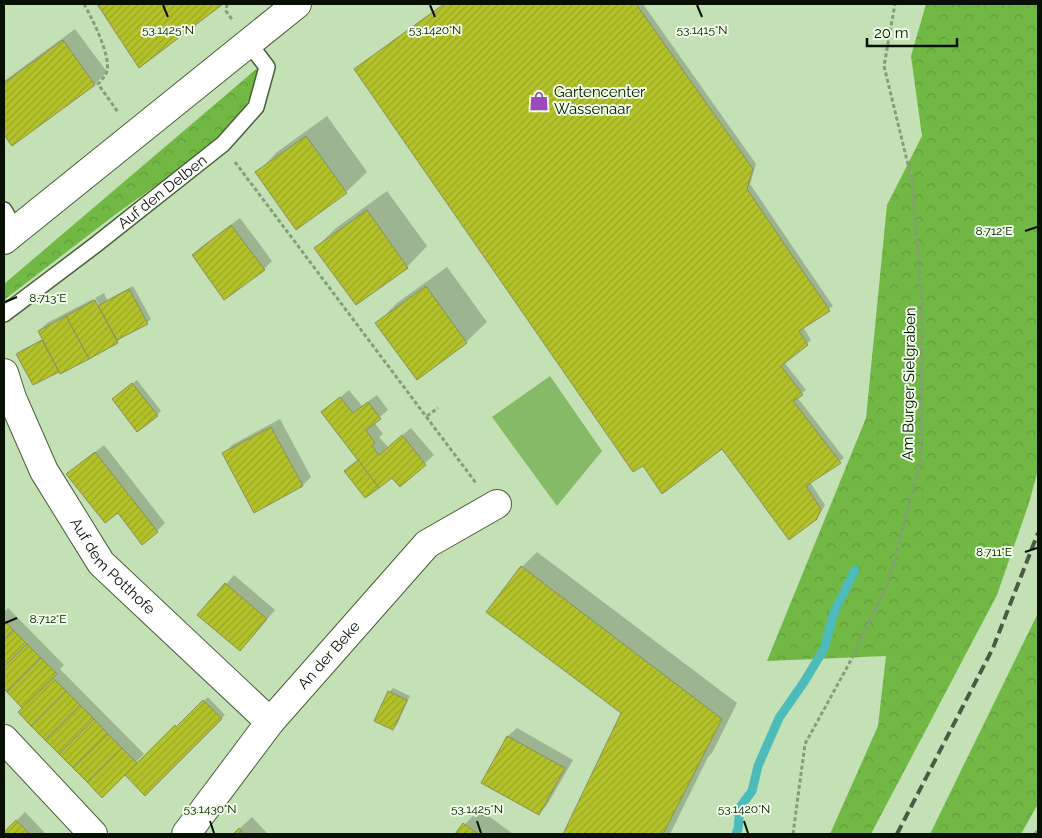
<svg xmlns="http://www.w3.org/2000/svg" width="1042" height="838" font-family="Raleway,sans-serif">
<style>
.forest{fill:url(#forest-crowns)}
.park{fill:#85ba67}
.shadow{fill:#0003}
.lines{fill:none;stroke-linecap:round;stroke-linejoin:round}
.stream{stroke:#4ebbbb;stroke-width:9}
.building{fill:url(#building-hatch);stroke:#899061}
.lane-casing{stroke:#48613a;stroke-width:18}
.street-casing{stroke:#48613a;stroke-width:30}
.secondary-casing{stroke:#48613a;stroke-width:30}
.path{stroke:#869d7b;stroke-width:3;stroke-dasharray:4 2.5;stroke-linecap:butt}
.lane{stroke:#fff;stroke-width:15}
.street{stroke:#fff;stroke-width:28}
.secondary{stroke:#fff;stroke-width:28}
.rail{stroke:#4b5b43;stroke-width:4;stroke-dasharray:10 5;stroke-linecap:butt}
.ticks{fill:none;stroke:#071003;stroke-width:2}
.labels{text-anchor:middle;stroke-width:4;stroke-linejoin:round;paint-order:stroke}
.poi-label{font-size:15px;fill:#071003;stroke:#eefde6;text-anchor:start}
.street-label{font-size:15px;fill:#071003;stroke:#eefde6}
.ticks-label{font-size:12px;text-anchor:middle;fill:#071003;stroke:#eefde6;stroke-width:4;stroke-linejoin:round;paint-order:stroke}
</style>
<defs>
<pattern id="forest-crowns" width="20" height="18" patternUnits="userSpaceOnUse" patternTransform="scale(1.25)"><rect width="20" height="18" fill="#72b845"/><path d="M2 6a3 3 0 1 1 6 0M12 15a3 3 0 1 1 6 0" fill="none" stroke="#619d3b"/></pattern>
<pattern id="building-hatch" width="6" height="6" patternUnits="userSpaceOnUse" patternTransform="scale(1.25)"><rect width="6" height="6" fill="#b4c22a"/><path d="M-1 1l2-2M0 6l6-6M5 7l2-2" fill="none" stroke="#99a624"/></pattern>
</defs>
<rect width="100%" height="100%" fill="#c4e1b5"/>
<!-- forest -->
<g class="forest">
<path d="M926,4h112v466l-9,33 -32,92 -126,239h-41l48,-108 8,-70 -119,5 99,-243 21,-213 35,-69 -11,-80z"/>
<path d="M261,65l-7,28 -18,26 -25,27 -95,68 -112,86v-16z"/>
<path d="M1038,613v191l-17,30h-91z"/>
</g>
<!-- park -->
<path class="park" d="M550,376l52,75 -45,55 -65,-89z"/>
<!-- shadow -->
<g class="shadow">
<path d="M99,4h122l-81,62z"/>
<path d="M444,4h199l113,160 -6,20 83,122 -30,21 8,13 -27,22 22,28 -9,7 47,61 -34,24 15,23 -5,9 -4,4 -93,-71 -367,-378z"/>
<path d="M75,29l32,43 -12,12 -83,60 -8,-12v-51z"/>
<path d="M327,116l40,56 -21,20 -50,36 -39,-55 20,-21z"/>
<path d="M387,191l40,55 -20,21 -91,-19 20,-20z"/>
<path d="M240,218l32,43 -8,8 -71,-14 8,-8z"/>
<path d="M447,267l40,55 -21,20 -49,36 -40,-55 20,-20z"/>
<path d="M133,286l18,33 -4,4 -22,11 -8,8 -83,42 -16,-30 4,-4 21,-11 -4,-8 8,-8 46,-24 5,9 2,-2 -5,-8 9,-5 3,7z"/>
<path d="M137,380l24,31 -4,4 -44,-16z"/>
<path d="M349,390l13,16 15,-11 11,15 -14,12 9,12 -4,3 9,10 23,-19 23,27 -34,30 -8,-9 -33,-16 -36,-48z"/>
<path d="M280,419l31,58 -8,8 -79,-31 8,-9z"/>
<path d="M104,445l61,78 -8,8 -89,-57z"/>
<path d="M537,552l200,151 -25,50 -4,4 -38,77h-106l59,-121 -101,-146z"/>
<path d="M234,575l41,35 -27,32 -49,-27z"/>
<path d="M8,608l56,57 -4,4 84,85 -42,42 -98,-108v-76z"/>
<path d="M393,688l17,8 -13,29 -4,3 -4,-36z"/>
<path d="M208,697l17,18 -80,79 -18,-19 53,-52 1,1z"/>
<path d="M517,728l56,32 -26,45 -8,9 -56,-32 25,-46z"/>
<path d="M479,809l34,25h-57z"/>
<path d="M25,812l21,22h-42v-1z"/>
<path d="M252,817l16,17h-34z"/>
</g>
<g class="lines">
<!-- stream -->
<path class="stream" d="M736,834l2,-5 2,-22 12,-16 6,-25 21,-48 25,-36 20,-33 10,-37 21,-42"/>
</g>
<!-- building -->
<g class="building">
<path d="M97,4h126l-84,64z"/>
<path d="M444,4h192l117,165 -6,20 83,122 -31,20 9,14 -27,21 22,29 -10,6 48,62 -35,23 15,23 -4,10 -28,21 -67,-91 -60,45 -19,-28 -10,6 -279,-403z"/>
<path d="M63,40l32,45 -83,61 -8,-11v-52z"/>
<path d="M306,136l41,57 -51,37 -41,-58z"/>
<path d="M367,210l41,58 -52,37 -42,-57z"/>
<path d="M231,225l34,45 -41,30 -32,-45z"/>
<path d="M426,286l41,57 -50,37 -42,-57z"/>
<path d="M129,289l19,35 -31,16 -19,-34z"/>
<path d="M95,300l23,43 -29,16 -23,-43z"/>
<path d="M66,316l23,43 -29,15 -22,-43z"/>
<path d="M42,340l17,32 -26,13 -17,-31z"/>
<path d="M132,383l26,33 -21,16 -25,-33z"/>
<path d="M340,397l13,16 15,-11 13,17 -15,11 9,13 -3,3 7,9 23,-20 24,30 -26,22 -8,-9 -13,10 -58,-76z"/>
<path d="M271,427l32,59 -49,27 -32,-60z"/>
<path d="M95,452l63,80 -16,13 -24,-32 -13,10 -39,-49z"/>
<path d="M358,460l21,28 -14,10 -21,-27z"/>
<path d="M521,566l201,153 -59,115h-100l58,-121 -135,-101z"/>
<path d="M225,583l42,36 -27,32 -43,-36z"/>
<path d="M4,620l9,10 -9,9z"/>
<path d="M13,630l14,14 -23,23v-28z"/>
<path d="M27,644l14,14 -34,34 -3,-3v-22z"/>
<path d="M41,658l16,16 -35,34 -15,-16z"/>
<path d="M53,678l13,13 -35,35 -13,-14z"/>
<path d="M66,691l14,14 -35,35 -14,-14z"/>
<path d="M388,691l19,9 -14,30 -19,-9z"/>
<path d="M203,700l19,19 -77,77 -20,-21 50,-50 1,2z"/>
<path d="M80,705l14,14 -35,35 -14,-14z"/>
<path d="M94,719l14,15 -35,34 -14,-14z"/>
<path d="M108,734l14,14 -35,34 -14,-14z"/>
<path d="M507,736l58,32 -26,47 -58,-32z"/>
<path d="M122,748l15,15 -35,35 -15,-16z"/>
<path d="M16,820l14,14h-26v-2z"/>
<path d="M463,823l15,11h-23z"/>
<path d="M239,828l5,6h-11z"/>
</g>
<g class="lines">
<defs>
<g id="lane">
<path d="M4,210l12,21"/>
<path id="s1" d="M4,314l90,-68 129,-102 33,-37 11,-40 -19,-25"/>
</g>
<g id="street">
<path id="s2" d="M4,373l8,25 32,73 57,92 169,159"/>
<path d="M4,739l89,95"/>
<path id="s3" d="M186,834l84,-112 157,-178 70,-40"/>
</g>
<path id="secondary" d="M4,240l293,-236"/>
</defs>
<!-- lane casing -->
<use href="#lane" class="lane-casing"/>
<!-- street casing -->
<use href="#street" class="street-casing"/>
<!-- secondary casing -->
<use href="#secondary" class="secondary-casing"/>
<!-- path -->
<g class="path">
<path d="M84,4c8,14 27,52 23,67 -1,4 -6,10 -9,13l20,28"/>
<path d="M227,4l-1,7 7,10"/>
<path d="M235,162l241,321"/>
<path d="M427,416l11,-8"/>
<path d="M793,834l12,-90 46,-84 37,-77 33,-122 1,-155 -10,-125 -28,-115 11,-62"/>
<path d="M1035,834l3,-4"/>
</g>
<!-- lane -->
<use href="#lane" class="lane"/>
<!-- street -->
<use href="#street" class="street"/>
<!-- secondary -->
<use href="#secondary" class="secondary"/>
<!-- rail -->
<path class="rail" d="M897,834l96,-186 45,-115"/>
</g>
<!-- ticks -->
<path class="ticks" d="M163,5l5,12M430,5l5,12M697,5l5,12M1025,231l12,-4M5,302l12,-5M1025,552l12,-4M5,623l12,-5M210,821l4,12M477,821l4,12M744,821l4,12"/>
<!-- icons -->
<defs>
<symbol id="shop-bare" viewBox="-9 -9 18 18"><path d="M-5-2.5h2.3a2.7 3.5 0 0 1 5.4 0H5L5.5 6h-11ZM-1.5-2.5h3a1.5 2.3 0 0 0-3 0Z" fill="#9b4bbb" stroke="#eefde6" stroke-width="2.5" paint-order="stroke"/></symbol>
</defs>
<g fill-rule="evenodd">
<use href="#shop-bare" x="525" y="87" width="28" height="28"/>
</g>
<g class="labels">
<!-- poi labels -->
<g class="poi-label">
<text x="554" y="97">Gartencenter<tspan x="554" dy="17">Wassenaar</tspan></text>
</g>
<!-- street labels -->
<g class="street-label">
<text dy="5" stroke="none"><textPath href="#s1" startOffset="200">Auf den Delben</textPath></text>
<text transform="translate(909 384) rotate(-89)" y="5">Am Burger Sielgraben</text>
<text dy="5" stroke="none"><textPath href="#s2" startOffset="224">Auf dem Potthofe</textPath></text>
<text dy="5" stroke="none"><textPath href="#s3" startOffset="229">An der Beke</textPath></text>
</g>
</g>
<g class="ticks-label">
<text x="168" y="34">53.1425°N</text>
<text x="435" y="34">53.1420°N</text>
<text x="702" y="34">53.1415°N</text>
<text x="994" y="235">8.712°E</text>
<text x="48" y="302">8.713°E</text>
<text x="994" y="556">8.711°E</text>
<text x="48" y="623">8.712°E</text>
<text x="210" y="813">53.1430°N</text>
<text x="477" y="813">53.1425°N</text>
<text x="744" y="813">53.1420°N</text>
</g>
<!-- border -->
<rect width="1042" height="838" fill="none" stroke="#071003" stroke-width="10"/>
<!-- scale -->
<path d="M867 38v8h90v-8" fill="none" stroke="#071003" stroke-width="2.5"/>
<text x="874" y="38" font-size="15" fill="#071003" stroke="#eefde6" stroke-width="4" paint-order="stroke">20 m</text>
</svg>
